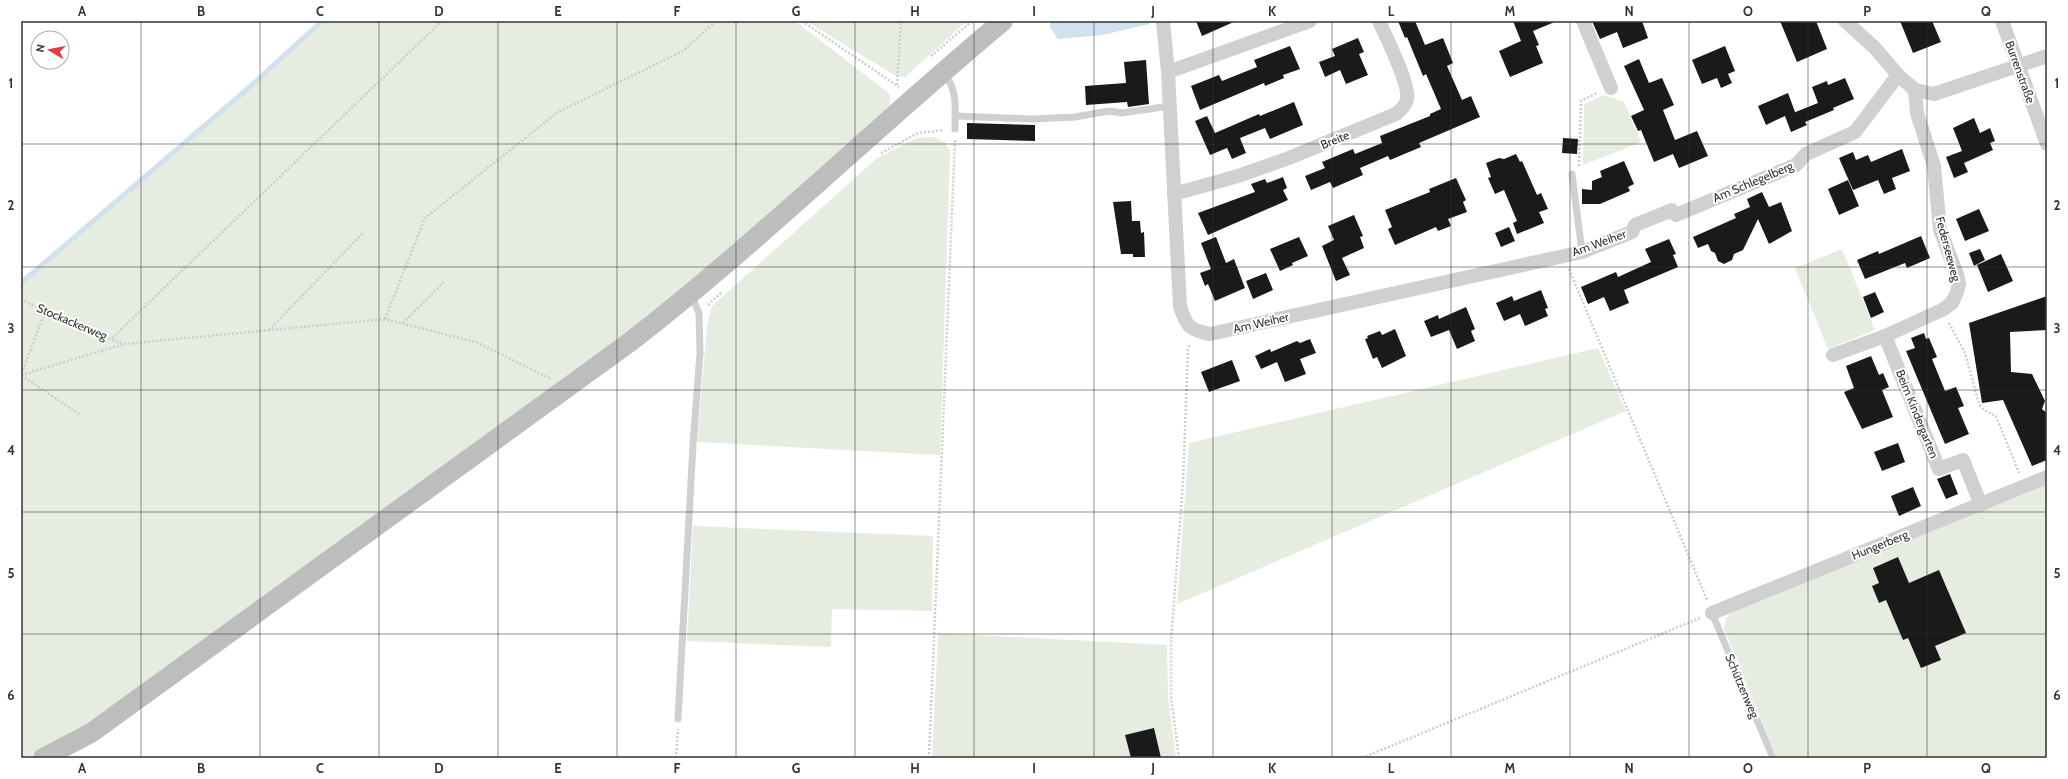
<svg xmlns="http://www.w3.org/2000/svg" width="2068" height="779" font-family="Cabin,sans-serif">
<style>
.green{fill:#e6ecdf}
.water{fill:#cfe2ee}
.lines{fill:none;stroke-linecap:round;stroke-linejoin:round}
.stream{stroke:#cfe2ee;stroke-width:5}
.building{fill:#1a1a1a}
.path{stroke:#cdcdcd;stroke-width:2.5;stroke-dasharray:2 2;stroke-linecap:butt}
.lane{stroke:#d0d0d0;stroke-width:7}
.street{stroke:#d0d0d0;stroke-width:14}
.secondary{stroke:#bdbdbd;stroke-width:20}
.grid{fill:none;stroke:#333;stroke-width:1;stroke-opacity:0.55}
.labels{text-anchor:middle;stroke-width:4;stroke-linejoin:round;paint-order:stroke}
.street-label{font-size:12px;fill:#333;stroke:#fff}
.neatline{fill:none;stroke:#333;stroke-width:1.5}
.grid-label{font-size:13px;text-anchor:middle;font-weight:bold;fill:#333}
</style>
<rect width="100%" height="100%" fill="#fff"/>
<!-- green -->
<g class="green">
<path d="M322,21h473l95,73v11l-205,184 -59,46 -540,392 -60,31h-5v-475l224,-192z"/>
<path d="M806,21h161l-62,56 -9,-1z"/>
<path d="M1604,95l20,7 17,40 -58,23 1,-61z"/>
<path d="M933,137l12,5 5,10 -10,303 -243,-13 10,-116 5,-20 165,-148 40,-20z"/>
<path d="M1842,249l33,81 -47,19 -33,-81z"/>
<path d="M1598,348l28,63 -449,193 12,-161z"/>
<path d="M2047,484v274h-270l-53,-129 2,-10 5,-7z"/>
<path d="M693,526l240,10 -1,75 -100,-2 -1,38 -144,-6z"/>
<path d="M938,633l229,12 1,52 8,61h-244z"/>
</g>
<!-- water -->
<path class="water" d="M1051,21h98l1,3 -48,11 -44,4 -8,-12z"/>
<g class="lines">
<!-- stream -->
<path class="stream" d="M21,283l224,-192 77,-70"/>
</g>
<!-- building -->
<g class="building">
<path d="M1196,21h40l-34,15z"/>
<path d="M1398,21h17l10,24 18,-7 10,25 -6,3 15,34 9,-4 9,21 -61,26 2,4 -31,13 -2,-4 -28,12 3,7 -30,13 -3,-6 -19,8 -6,-14 20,-8 -3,-6 31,-13 2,5 27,-11 -2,-7 50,-20v-2l11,-5 -15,-35 -3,2 -16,-39 -2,1z"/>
<path d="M1513,21h44l-24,10 6,14 -3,1 7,17 -33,14 -11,-26 22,-10z"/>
<path d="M1592,21h50l6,17 -25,10 -6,-16 -17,7z"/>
<path d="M1780,21h36l11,28 -30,13z"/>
<path d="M1900,21h32l9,21 -28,11z"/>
<path d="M1358,38l6,14 -5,2 9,21 -22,9 -6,-14 -15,7 -6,-15 16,-6 -3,-7z"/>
<path d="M1290,46l10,23 -17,6 1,3 -19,8 -1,-3 -64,27 -9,-24 28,-11 3,6 35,-14 -3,-7z"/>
<path d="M1725,46l10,25 -7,3 4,9 -11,5 -4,-10 -15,6 -10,-24z"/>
<path d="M1639,59l10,24 13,-5 12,27 -11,5 12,30 22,-9 11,25 -29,12 -6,-14 -19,8 -13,-32 -3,1 -7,-15 13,-6 -20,-44z"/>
<path d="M1146,60l3,44 -21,3 -1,-5 -41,3 -1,-19 41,-3 -2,-21z"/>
<path d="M1845,78l9,21 -21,9 1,2 -29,12 2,3 -16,7 -6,-16 -19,9 -8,-19 30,-13 7,19 -2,1 25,-10 -6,-16 15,-6 1,4z"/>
<path d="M1294,102l9,23 -33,14 -5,-11 -25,10 6,15 -14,6 -5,-11 -17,7 -15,-34 12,-5 8,17 44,-19 1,2z"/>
<path d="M1974,118l6,15 10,-5 5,13 -5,2 3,7 -29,13 4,9 -14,6 -8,-21 16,-6 -9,-23z"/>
<path d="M967,123l68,2v16l-68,-2z"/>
<path d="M1563,138l15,1 -1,15 -15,-1z"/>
<path d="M1902,149l8,22 -18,7 4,11 -12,5 -6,-14 -25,10 -14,-32 14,-6 3,8 12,-5 3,7z"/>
<path d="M1516,154l4,8 2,-1 15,34 4,-2 7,16 -9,3 5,11 -27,11 -4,-11 4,-2 -13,-31 -9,4 -7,-16 3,-1 -5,-14 13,-5 5,1z"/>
<path d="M1624,161l10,23 -6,3 2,4 -30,13h-18v-15l10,1v-9l10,-4 -2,-6z"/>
<path d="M1283,177l4,11 -4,2 5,10 -80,35 -10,-22 57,-21 -4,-8 14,-5 2,4z"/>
<path d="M1456,178l10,22 -3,2 4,10 -19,7 3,7 -13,5 -2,-4 -41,18 -7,-16 4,-2 -7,-17 45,-18 -1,-3z"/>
<path d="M1848,180l11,26 -20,9 -11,-26z"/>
<path d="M1762,192l7,15 12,-5 11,29 -23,13 -11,-25 -15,31 -9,4 -2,6 -8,4 -6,-3 -3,-8 -4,-2 -3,-7 -10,4 -5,-11 43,-19 -2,-4 16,-7 -3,-8z"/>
<path d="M1131,201l1,20h8l1,12 3,-1 1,25h-12v-3h-12l-8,-52z"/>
<path d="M1979,209l10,22 -24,10 -9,-22z"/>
<path d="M1354,215l9,21 -3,1 4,11 -22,10 8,17 -14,6 -14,-35 12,-6 -6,-14z"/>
<path d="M1509,227l6,14 -14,6 -6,-14z"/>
<path d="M1921,236l9,22 -23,10 -2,-5 -40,16 -8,-19 21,-9 1,3z"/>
<path d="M1216,237l10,26 8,-4 11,29 -30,13 -7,-17 -3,2 -5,-13 11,-4 -10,-26z"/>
<path d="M1299,237l9,19 -16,7 1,2 -13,6 -10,-22z"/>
<path d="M1669,239l7,15 -3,1 5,12 -54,23 5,13 -19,8 -6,-14 -16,7 -7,-17 35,-15 2,5 33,-15 -6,-13z"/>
<path d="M1980,249l5,11 -11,6 -5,-13z"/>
<path d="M2001,254l12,27 -25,11 -11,-27z"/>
<path d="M1266,273l7,17 -20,9 -7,-18z"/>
<path d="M1541,290l7,18 -3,1 3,7 -23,10 -5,-12 -16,7 -8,-18 16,-7 2,5z"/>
<path d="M1875,292l9,20 -13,6 -8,-21z"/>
<path d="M2047,296v34l-37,2 1,40 21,2 13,27 -3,8 5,4v47l-15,6 -29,-66 -21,3 -13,-80z"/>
<path d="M1466,307l9,22 -4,2 4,10 -18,8 -8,-19 -18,7 -7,-16 14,-6 1,4z"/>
<path d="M1395,329l11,27 -24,12 -5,-11 -4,2 -8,-20 3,-1 -1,-2 13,-5 2,4z"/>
<path d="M1924,333l2,6 3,-1 8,19 -5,2 13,32 11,-4 8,19 -6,2 11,26 -24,10 -39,-93 9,-3 -4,-10z"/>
<path d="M1310,339l6,14 -16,6 6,15 -21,8 -8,-20 -16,7 -6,-13 15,-7 1,3 26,-11 3,2z"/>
<path d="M1871,356l8,19 4,-2 6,14 -7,3 11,27 -31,12 -18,-37 10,-4 -8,-22z"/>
<path d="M1232,360l8,21 -31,11 -8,-20z"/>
<path d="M1898,443l7,19 -23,9 -8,-19z"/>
<path d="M1950,474l8,20 -12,5 -9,-20z"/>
<path d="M1913,487l8,19 -22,10 -8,-20z"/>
<path d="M1898,557l11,26 30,-13 27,63 -31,13 6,14 -20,8 -13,-30 -5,2 -17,-40 -7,3 -7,-17 7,-3 -6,-15z"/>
<path d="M1154,728l7,30h-30l-6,-23z"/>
</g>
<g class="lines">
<!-- path -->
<g class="path">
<path d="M802,21l97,66"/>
<path d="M931,56l41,-35"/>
<path d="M897,85l4,-64"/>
<path d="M881,153l37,-20 26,-3"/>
<path d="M1579,166l2,-65 16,-8"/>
<path d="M1569,269l138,331"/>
<path d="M21,299l24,13 78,32"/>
<path d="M708,305l14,-13"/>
<path d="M45,312l-24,63 61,41"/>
<path d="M385,319l40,-101 133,-106 125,-61 33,-30"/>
<path d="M403,323l41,-41"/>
<path d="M1949,323l16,30 14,51 5,6 12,6 23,57"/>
<path d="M269,330l95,-98"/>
<path d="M112,338l330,-317"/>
<path d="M21,375l103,-31 261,-25 93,24 73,36"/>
<path d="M676,758l2,-29"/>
<path d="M929,758l26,-619"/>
<path d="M1179,758l-8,-61v-56l12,-159 5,-132 2,-7"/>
<path d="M1362,758l338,-140"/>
</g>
<!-- lane -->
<g class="lane">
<path d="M944,74c14,15 11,36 11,55"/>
<path d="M955,116l78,3 42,-2 34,-6 13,2 48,-7"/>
<path d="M1572,174l10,78"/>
<path d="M1712,613l61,145"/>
<path d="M678,719l15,-274 7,-92 -1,-40 -8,-19"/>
</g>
<!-- street -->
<g class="street">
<path d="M1163,21l5,51 12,234c6,20 9,24 30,28l372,-82 50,-20 3,-7 37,-15 4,5 120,-50 10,-11 49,-22 43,-57"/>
<path d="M1583,21l28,67"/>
<path d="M1845,21l29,26 24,28 17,15 19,4 113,-38"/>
<path d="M2002,21l45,123"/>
<path d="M1168,72l142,-51"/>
<path d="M1174,194l64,-18 51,-18 107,-44c5,-4 10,-9 11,-15 3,-15 -21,-62 -28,-78"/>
<path d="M1885,336l54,133 24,-9 18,45"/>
<path d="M1833,355l52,-19 57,-26 10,-7 5,-11 2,-8 -2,-10 -17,-44 -6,-64 -17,-53 -2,-23"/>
<path d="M1712,613l335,-136"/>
</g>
<!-- secondary -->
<path class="secondary" d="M43,758l48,-25 539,-391c130,-101 247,-216 373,-321"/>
</g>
<!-- grid -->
<path class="grid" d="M141,21v737M260,21v737M379,21v737M498,21v737M617,21v737M736,21v737M855,21v737M974,21v737M1094,21v737M1213,21v737M1332,21v737M1451,21v737M1570,21v737M1689,21v737M1808,21v737M1927,21v737M21,144h2026M21,267h2026M21,390h2026M21,512h2026M21,634h2026"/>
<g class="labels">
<!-- street labels -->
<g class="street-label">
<text transform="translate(2020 72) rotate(70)" y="4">Burrenstraße</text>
<text transform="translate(1335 140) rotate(-22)" y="4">Breite</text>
<text transform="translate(1753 182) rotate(-23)" y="4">Am Schlegelberg</text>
<text transform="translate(1599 243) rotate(-20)" y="4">Am Weiher</text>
<text transform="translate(1948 249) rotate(75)" y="4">Federseeweg</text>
<text transform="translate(72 322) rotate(23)" y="4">Stockackerweg</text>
<text transform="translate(1261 323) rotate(-13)" y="4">Am Weiher</text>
<text transform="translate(1917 414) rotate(68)" y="4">Beim Kindergarten</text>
<text transform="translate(1880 545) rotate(-22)" y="4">Hungerberg</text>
<text transform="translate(1742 686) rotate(67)" y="4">Schützenweg</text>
</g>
</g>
<!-- border -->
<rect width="2068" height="779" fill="none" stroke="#ffffff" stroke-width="44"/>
<!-- north arrow -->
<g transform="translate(50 50) rotate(280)"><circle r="19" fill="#ffffff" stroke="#adadad"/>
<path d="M0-3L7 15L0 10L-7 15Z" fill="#e63946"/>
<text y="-6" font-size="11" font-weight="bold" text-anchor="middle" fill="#333333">N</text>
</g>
<rect x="22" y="22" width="2024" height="735" class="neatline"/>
<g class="grid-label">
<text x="82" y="16">A</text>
<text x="201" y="16">B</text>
<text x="320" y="16">C</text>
<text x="439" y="16">D</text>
<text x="558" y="16">E</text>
<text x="677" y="16">F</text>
<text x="796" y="16">G</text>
<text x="915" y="16">H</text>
<text x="1034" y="16">I</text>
<text x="1153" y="16">J</text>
<text x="1272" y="16">K</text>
<text x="1391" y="16">L</text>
<text x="1510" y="16">M</text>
<text x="1629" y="16">N</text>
<text x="1748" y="16">O</text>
<text x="1867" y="16">P</text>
<text x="1986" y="16">Q</text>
<text x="11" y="88">1</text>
<text x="2057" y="88">1</text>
<text x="11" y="210">2</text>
<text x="2057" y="210">2</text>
<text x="11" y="333">3</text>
<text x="2057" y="333">3</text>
<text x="11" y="455">4</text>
<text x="2057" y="455">4</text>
<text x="11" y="578">5</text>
<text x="2057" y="578">5</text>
<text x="11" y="700">6</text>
<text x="2057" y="700">6</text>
<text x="82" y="773">A</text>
<text x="201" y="773">B</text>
<text x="320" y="773">C</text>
<text x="439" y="773">D</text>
<text x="558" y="773">E</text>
<text x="677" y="773">F</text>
<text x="796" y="773">G</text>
<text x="915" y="773">H</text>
<text x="1034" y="773">I</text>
<text x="1153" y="773">J</text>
<text x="1272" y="773">K</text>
<text x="1391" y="773">L</text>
<text x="1510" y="773">M</text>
<text x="1629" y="773">N</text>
<text x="1748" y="773">O</text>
<text x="1867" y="773">P</text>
<text x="1986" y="773">Q</text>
</g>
</svg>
